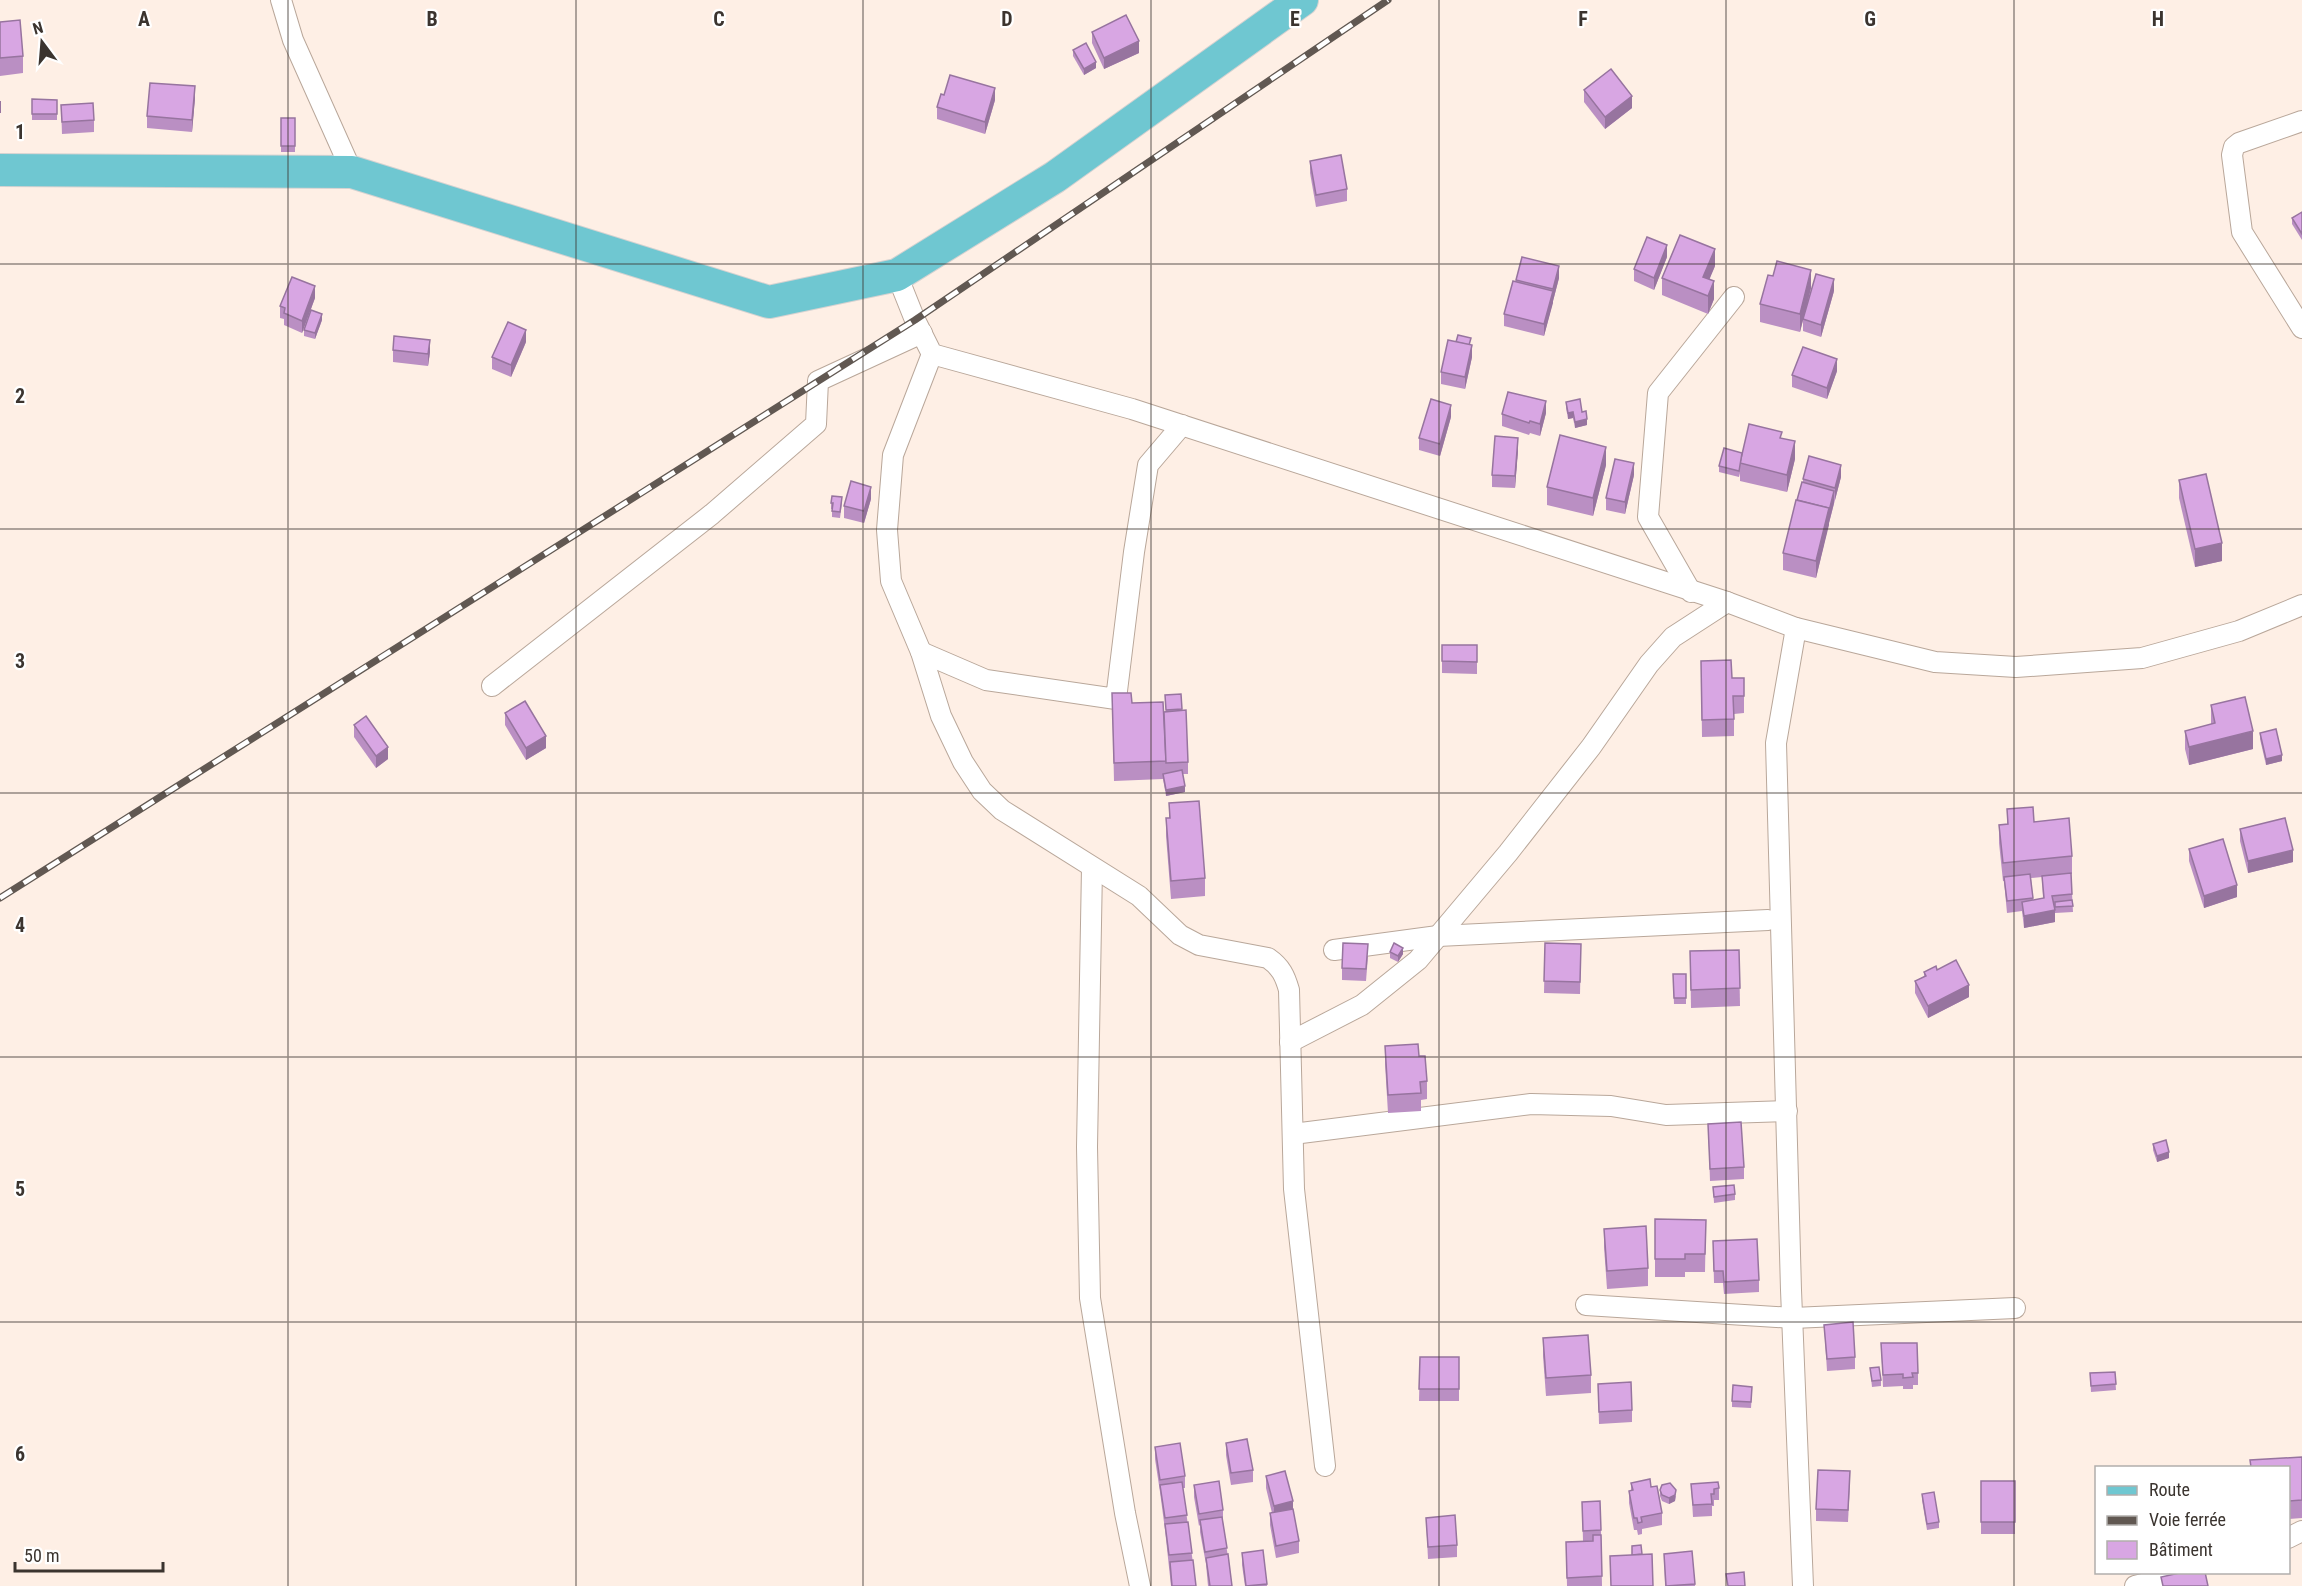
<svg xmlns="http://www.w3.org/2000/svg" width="2302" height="1586" font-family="'Roboto Condensed',sans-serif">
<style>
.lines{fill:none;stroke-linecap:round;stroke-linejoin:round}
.minor-casing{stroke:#b9a79a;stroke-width:22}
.primary-casing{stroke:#d4d2d1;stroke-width:34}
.minor{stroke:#fff;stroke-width:20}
.primary{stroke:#6fc7d1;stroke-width:32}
.rail-casing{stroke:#615852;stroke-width:7}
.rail{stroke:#fff;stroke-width:4.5;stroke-dasharray:14;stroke-linecap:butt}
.wall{fill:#ba8fc3;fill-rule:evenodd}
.shaded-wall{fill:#97749f}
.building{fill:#d8a6e3;stroke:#97749f;stroke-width:1.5}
.grid{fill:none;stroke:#3b342f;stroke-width:1.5;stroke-opacity:0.55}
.grid-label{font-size:20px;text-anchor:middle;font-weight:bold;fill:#3b342f;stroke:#fff;stroke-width:4.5;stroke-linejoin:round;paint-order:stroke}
</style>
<rect width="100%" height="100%" fill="#feefe5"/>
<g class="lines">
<defs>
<g id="minor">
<path d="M281,0l12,40 59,132"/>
<path d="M2302,121l-63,22 -5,4 -2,8 10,77 60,96"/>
<path d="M897,275l18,45 17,34 200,55 595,193 69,26 139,34 81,5 126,-9 97,-27 63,-26"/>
<path d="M932,354l-39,101 -6,75 4,51 30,71 20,64 22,46 19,29 20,19 137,86 41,39 19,10 69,13c13,9 17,18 21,32l5,199 31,277"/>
<path d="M1691,592l-43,-75 10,-124 76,-96"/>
<path d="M1796,628l-20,115 15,547 12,296"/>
<path d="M921,652l65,28 130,19 18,-147 14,-87 34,-40"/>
<path d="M492,686l220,-172 104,-90 2,-43 104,-48"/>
<path d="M1092,868l-5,279 3,151 35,215 15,73"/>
<path d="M1334,950l104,-14 330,-16"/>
<path d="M1290,1042l72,-37 56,-45 90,-107 83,-106 58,-83 24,-27 54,-35"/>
<path d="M1293,1134l238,-30 80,2 55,9 121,-4"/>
<path d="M1586,1305l207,13 222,-10"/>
<path d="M2288,1538l14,-7"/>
<path d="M2135,1586l55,-14"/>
</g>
<path id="primary" d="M0,170l352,2 417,130 128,-27 158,-98 247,-177"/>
</defs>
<!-- minor casing -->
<use href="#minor" class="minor-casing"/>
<!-- primary casing -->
<use href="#primary" class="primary-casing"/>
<!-- minor -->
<use href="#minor" class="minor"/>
<!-- primary -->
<use href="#primary" class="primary"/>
<defs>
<path id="rail" d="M0,898l915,-578 473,-320"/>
</defs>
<!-- rail casing -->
<use href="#rail" class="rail-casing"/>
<!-- rail -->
<use href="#rail" class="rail"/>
</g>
<!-- wall -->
<g class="wall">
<path d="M0,22l23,34v17l-23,3z"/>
<path d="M1092,32l47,21 -35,16 -12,-26z"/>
<path d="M1073,50l23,18 -12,7 -11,-19z"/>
<path d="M1584,90l48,18 -27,21 -21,-27z"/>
<path d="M195,98l-3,34 -45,-4v-12z"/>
<path d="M32,99l25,1v20h-25z"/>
<path d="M995,100l-10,34 -48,-15v-12z"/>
<path d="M61,105l33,15v12l-32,2z"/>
<rect x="281" y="118" width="14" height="34"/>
<path d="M1310,161l37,28v12l-31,6 -6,-34z"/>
<path d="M2302,212v28l-10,-16v-6z"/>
<path d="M1667,257l-13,33 -20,-9v-12z"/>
<path d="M1715,266l-6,13 5,20 -6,15 -46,-19v-17z"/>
<path d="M1559,278l-15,58 -40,-10v-12l12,-34z"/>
<path d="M1811,288l-6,26 29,-23 -13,46 -18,-6v-11l-3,12 -40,-10v-18z"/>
<path d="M315,298l-13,35 -18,-8v-6l-4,-1v-12z"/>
<path d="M322,320l-7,19 -11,-3v-6z"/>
<path d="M526,342l-15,35 -19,-8v-12z"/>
<path d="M1456,342l15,2 1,13 -7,32 -24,-5v-12z"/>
<path d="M393,350l37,2 -2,14 -35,-4z"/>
<path d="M1837,371l-10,28 -35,-12v-12z"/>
<path d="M1566,402l16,10 5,13 -12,3 -2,-10 -5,1 -2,-11z"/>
<path d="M1546,413l-6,23 -10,-3 -1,2 -27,-9v-12z"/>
<path d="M1451,417l-11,39 -21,-6v-12z"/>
<path d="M1782,438l13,21 -8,33 -47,-11v-8l-1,4 -20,-5v-6l23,-13z"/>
<path d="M1518,450l-3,38 -23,-1v-12z"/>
<path d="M1606,465l-13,51 -46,-11v-18z"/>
<path d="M1634,475l-9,39 -19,-4v-12z"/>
<path d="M1841,477l-12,46 -13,55 -33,-8v-17l20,-70v-4z"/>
<path d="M2179,480l43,81 -27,6 -16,-69z"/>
<path d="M871,499l-7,24 -20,-5v-12z"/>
<path d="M831,503h11l-2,15 -8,-1v-8h-1z"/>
<path d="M1442,645h35v29l-35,-1z"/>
<path d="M1701,661l31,17h12v35l-10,1v22l-32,1z"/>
<path d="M1112,693l20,10 32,10 2,-2 -1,-16 16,-1 1,17 6,51v12h-5l2,18 -19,4 -3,-17 -49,2z"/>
<path d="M2211,705l42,44 -64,16 -4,-16v-18l26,-7z"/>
<path d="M505,713l41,35 -20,12 -21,-35z"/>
<path d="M354,725l34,34 -12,9 -22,-31z"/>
<path d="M2260,733l22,28 -16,4 -6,-26z"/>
<path d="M1169,803l36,75v18l-34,3 -5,-63v-18h3z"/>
<path d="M2007,809l27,13 38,34v18h-1l2,38 -18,1 -1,-5 1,14 -31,6 -2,-17 -15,2 -3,-32h-1l-4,-38v-18l8,-1zM2042,877l1,21 -10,2 -2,-22z"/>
<path d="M2240,829l53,33 -45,11 -8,-32z"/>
<path d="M2189,849l48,48 -33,11 -15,-47z"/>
<path d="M1545,943l36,1 -1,50 -36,-1z"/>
<path d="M1739,950l1,56 -49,2 -1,-57z"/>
<path d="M1390,952l13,2 -5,8 -8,-4z"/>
<path d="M1368,956l-2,25 -24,-1v-12z"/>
<path d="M1937,970l32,27 -41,21 -13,-25v-12l9,-5v-4z"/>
<path d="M1673,974h13v30h-12z"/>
<path d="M1385,1046l34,10 8,25v18l-6,1v11l-33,2 -3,-49z"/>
<path d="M1708,1124l36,43v12l-34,2z"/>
<path d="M2153,1144l16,14 -12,4 -4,-12z"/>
<path d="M1713,1187l22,7v6l-21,3z"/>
<path d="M1655,1219l51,1 -1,52h-20v5h-30z"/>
<path d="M1604,1229l44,39v18l-41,3 -3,-42z"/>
<path d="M1713,1241l46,39v12l-35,2 -1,-11h-9z"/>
<path d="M1824,1325l31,32v12l-28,2z"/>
<path d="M1543,1338l48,37v18l-45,3 -3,-40z"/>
<path d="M1881,1343l37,30v12h-5v4h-10v-3l-20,1z"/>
<path d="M1420,1357h39v44h-40z"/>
<path d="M1870,1368l11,12v6l-9,1z"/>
<path d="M2115,1372l1,18 -25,2 -1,-19z"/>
<path d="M1598,1384l34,26v12l-33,2z"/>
<path d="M1752,1393l-1,15 -19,-1v-6z"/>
<path d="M1226,1443l27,27v12l-22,3 -5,-30z"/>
<path d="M1155,1447l30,29v12h-2l13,98h-25l-6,-56 -5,-38 -5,-33z"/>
<path d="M2302,1465v53l-13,1v-52z"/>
<path d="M1266,1476l27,33 6,32v12l-23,5 -6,-33v-12h2l-6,-25z"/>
<rect x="1981" y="1481" width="34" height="53"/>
<path d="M1631,1483l20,4 11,26v12l-20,4v5l-4,1 -1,-5h-3l-5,-27v-12l2,-1z"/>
<path d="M1850,1483l-2,39 -32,-1v-12z"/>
<path d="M1691,1484l28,4v12h-5v6h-2v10l-19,1z"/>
<path d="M1194,1485l29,25v12l9,64h-24l-2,-22 -6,-32v-7l-1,1 -5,-29z"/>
<path d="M1660,1490l16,6 -1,5 -6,3 -7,-3 -2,-5z"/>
<path d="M1922,1494l17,28v6l-12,2 -5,-30z"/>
<path d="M1582,1502l19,28 1,56h-35l-1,-44 17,-1z"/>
<path d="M1426,1518l31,27v12l-29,2z"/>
<path d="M1263,1550l4,36h-22l-3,-21v-12z"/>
<path d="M1692,1551l3,35h-30l-1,-32z"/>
</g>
<!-- shaded-wall -->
<g class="shaded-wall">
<path d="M1139,41v12l-35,16v-11z"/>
<path d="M1096,62v6l-12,7v-6z"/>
<path d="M195,86v12l-3,34v-12z"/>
<path d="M995,88v12l-10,34v-12z"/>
<path d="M1632,96v12l-27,21v-12z"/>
<rect x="0" y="101" width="1" height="12"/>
<path d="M1667,245v12l-13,33v-12z"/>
<path d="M1715,249v17l-12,29v-18z"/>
<path d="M1559,266v12l-6,23v-12z"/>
<path d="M1811,270v18l-11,44v-18z"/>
<path d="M1834,279v12l-13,46v-12z"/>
<path d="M1714,281v18l-6,15v-18z"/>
<path d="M315,286v12l-13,35v-12z"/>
<path d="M1553,291v12l-9,33v-12z"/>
<path d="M322,314v6l-7,19v-6z"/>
<path d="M526,330v12l-15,35v-12z"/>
<path d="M430,340v12l-2,14v-12z"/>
<path d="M1472,345v12l-7,32v-12z"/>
<path d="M1837,359v12l-10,28v-11z"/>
<path d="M1546,401v12l-6,23v-12z"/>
<path d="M1451,405v12l-11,39v-12z"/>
<path d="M1573,412v6l-5,1v-6z"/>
<path d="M1587,419v6l-12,3v-6z"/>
<path d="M1518,438v12l-3,38v-12z"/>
<path d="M1795,441v18l-8,33v-17z"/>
<path d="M1606,447v18l-13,51v-18z"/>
<path d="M1634,463v12l-9,39v-12z"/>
<path d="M1841,465v12l-6,23v-12z"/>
<path d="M871,487v12l-7,24v-12z"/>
<path d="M1834,491v12l-5,20v-12z"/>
<path d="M1829,508v17l-13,53v-17z"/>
<path d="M2222,543v18l-27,6v-18z"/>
<path d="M2253,731v18l-64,16v-18z"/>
<path d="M546,736v12l-20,12v-12z"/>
<path d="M388,747v12l-12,9v-12z"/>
<path d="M2282,755v6l-16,4v-6z"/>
<path d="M1185,786v6l-19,4v-6z"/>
<path d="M2293,850v12l-45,11v-12z"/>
<path d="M2237,885v12l-33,11v-12z"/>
<path d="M2055,910v12l-31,6v-12z"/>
<path d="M1403,948v6l-5,8v-6z"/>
<path d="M1969,985v12l-41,21v-12z"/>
<path d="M2169,1152v6l-12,4v-6z"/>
<path d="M1676,1490l-1,11 -6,3v-6z"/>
<path d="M1293,1501v12l-19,5v-12z"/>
</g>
<!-- building -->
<g class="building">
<path d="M1126,15l13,26 -35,17 -12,-26z"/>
<path d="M20,20l3,36 -23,2v-36z"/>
<path d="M1086,43l10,19 -12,7 -11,-19z"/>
<path d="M1611,69l21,27 -27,21 -21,-27z"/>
<path d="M950,75l45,13 -10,34 -48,-15 4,-13 3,1z"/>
<path d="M150,83l45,3 -3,34 -45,-4z"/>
<path d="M32,99l25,1v14h-25z"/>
<path d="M93,103l1,17 -32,2 -1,-17z"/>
<rect x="281" y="118" width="14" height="28"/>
<path d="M1341,155l6,34 -31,6 -6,-34z"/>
<path d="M2302,212v22l-10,-16z"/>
<path d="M1680,235l35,14 -12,28 11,4 -6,15 -46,-18z"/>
<path d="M1647,237l20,8 -13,33 -20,-9z"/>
<path d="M1522,257l37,9 -6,23 -37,-9z"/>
<path d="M1777,261l34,9 -11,44 -40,-10 8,-29 5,1z"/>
<path d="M1816,274l18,5 -13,46 -18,-6z"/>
<path d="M292,277l23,9 -13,35 -18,-8 1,-5 -5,-2z"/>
<path d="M1513,281l40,10 -9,33 -40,-10z"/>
<path d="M311,310l11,4 -7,19 -11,-3z"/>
<path d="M508,322l18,8 -15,35 -19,-8z"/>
<path d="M1458,335l13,3 -2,7 -13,-3z"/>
<path d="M394,336l36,4 -2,14 -35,-4z"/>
<path d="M1448,340l24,5 -7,32 -24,-5z"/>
<path d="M1803,347l34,12 -10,29 -35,-13z"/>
<path d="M1508,392l38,9 -6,23 -10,-3 -1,2 -27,-9z"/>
<path d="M1431,399l20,6 -11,39 -21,-6z"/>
<path d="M1580,399l2,13 4,-1 1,8 -12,3 -2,-10 -5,1 -2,-11z"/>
<path d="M1749,424l33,8 -2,6 15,3 -8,34 -47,-12z"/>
<path d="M1560,435l46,12 -13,51 -46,-11z"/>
<path d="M1495,436l23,2 -3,38 -23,-1z"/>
<path d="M1724,448l18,5 -3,18 -20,-5z"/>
<path d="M1809,456l32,9 -6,23 -32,-9z"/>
<path d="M1615,459l19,4 -9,39 -19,-4z"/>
<path d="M2206,474l16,69 -27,6 -16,-69z"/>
<path d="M851,481l20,6 -7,24 -20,-5z"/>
<path d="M1802,482l32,9 -5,20v-3l-32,-8z"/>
<path d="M832,496l10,1 -2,15 -8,-1 1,-8h-2z"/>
<path d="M1796,500l33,8 -13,53 -33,-8z"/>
<path d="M1442,645h35v17l-35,-1z"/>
<path d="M1731,660l1,18h12v18h-11l1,23 -32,1 -1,-59z"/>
<path d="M1112,693h19l1,10 31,-1 3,59 -52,2z"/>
<path d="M1181,694l1,15 -16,1 -1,-15z"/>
<path d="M2245,697l8,34 -64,16 -4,-16 30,-8 -4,-18z"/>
<path d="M525,701l21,35 -20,12 -21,-35z"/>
<path d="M1186,710l2,52 -22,1 -2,-51z"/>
<path d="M366,716l22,31 -12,9 -22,-31z"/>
<path d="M2276,729l6,26 -16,4 -6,-26z"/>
<path d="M1182,770l3,16 -19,4 -3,-16z"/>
<path d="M1199,801l6,77 -34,3 -5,-63h4l-1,-15z"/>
<path d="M2033,807l1,15 35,-4 3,38 -69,7 -4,-38 9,-1 -1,-15z"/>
<path d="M2285,818l8,32 -45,11 -8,-32z"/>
<path d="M2223,839l14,46 -33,11 -15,-47z"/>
<path d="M2071,873l1,21 -20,2 3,14 -31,6 -2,-14 22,-4 -2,-22z"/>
<path d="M2030,874l3,24 -26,3 -3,-24z"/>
<path d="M2072,900l1,6 -18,1v-5z"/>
<path d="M1343,943l25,1 -2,25 -24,-1z"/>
<path d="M1394,943l9,5 -5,8 -8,-4z"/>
<path d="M1545,943l36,1 -1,38 -36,-1z"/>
<path d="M1739,950l1,38 -49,2 -1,-39z"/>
<path d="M1956,960l13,25 -41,21 -13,-25 11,-5 -2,-4 12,-6 1,4z"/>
<path d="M1673,974h13v24h-12z"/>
<path d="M1418,1044l1,12h6l2,25 -7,1 1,11 -33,2 -3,-49z"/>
<path d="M1741,1122l3,45 -34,2 -2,-45z"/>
<path d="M2166,1140l3,12 -12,4 -4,-12z"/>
<path d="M1734,1185l1,9 -21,3 -1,-10z"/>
<path d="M1655,1219l51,1 -1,34h-20v5h-30z"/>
<path d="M1646,1226l2,42 -41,3 -3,-42z"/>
<path d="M1757,1239l2,41 -35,2 -1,-11h-9l-1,-30z"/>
<path d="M1853,1322l2,35 -28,2 -3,-34z"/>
<path d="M1588,1335l3,40 -45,3 -3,-40z"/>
<path d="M1881,1343h36l1,30h-6l1,4 -10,1v-4l-20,1z"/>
<path d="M1420,1357h39v32h-40z"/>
<path d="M1879,1367l2,13 -9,1 -2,-13z"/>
<path d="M2115,1372l1,12 -25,2 -1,-13z"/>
<path d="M1631,1382l1,28 -33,2 -1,-28z"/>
<path d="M1733,1385l19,2 -1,15 -19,-1z"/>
<path d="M1247,1439l6,31 -22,3 -5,-30z"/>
<path d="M1180,1443l5,33 -25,4 -5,-33z"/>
<path d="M2302,1457v43l-13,1v-34h-38l-1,-7z"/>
<path d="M1818,1470l32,1 -2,39 -32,-1z"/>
<path d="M1285,1471l8,30 -19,5 -8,-30z"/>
<path d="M1650,1479l1,8 6,-1 5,27 -21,4 1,5 -4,1 -1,-5h-3l-5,-27 4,-1 -2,-7z"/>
<path d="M1219,1481l4,29 -24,4 -5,-29z"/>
<rect x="1981" y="1481" width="34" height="41"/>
<path d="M1182,1482l5,33 -22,3 -5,-33z"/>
<path d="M1718,1482l1,6 -5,1v5h-3l1,10 -19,1 -2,-21z"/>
<path d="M1670,1483l6,7 -1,5 -6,3 -7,-3 -2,-5 2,-5z"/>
<path d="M1934,1492l5,30 -12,2 -5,-30z"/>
<path d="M1600,1501l1,29 -18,1 -1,-29z"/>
<path d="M1293,1509l6,32 -23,5 -6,-33z"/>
<path d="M1455,1515l2,30 -29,2 -2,-29z"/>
<path d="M1222,1517l5,31 -22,4 -5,-32z"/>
<path d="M1188,1522l4,31 -23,2 -4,-31z"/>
<path d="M1593,1535h8l1,41 -35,2 -1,-36 27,-1z"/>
<path d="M1641,1545l1,9 -10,1v-9z"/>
<path d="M1263,1550l4,34 -21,2 -4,-33z"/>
<path d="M1692,1551l3,33 -29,2 -2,-32z"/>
<path d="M1228,1554l4,32h-22l-4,-28z"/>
<path d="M1652,1554l1,32h-42l-1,-30z"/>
<path d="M1193,1560l3,26h-24l-2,-24z"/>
<path d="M1744,1572l1,14h-17l-2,-12z"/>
<path d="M2184,1572h21l3,14h-45l-2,-9z"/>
</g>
<!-- grid -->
<path class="grid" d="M288,0v1586M576,0v1586M863,0v1586M1151,0v1586M1439,0v1586M1726,0v1586M2014,0v1586M0,264h2302M0,529h2302M0,793h2302M0,1057h2302M0,1322h2302"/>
<g class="grid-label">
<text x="144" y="26">A</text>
<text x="432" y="26">B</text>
<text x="719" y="26">C</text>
<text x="1007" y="26">D</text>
<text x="1295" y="26">E</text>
<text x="1583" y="26">F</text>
<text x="1870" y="26">G</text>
<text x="2158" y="26">H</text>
<text x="20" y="139">1</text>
<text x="20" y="403">2</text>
<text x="20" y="668">3</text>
<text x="20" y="932">4</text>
<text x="20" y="1196">5</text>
<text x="20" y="1461">6</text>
</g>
<!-- legend -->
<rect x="2095" y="1466" width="195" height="108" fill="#ffffff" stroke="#b1aeac" stroke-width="1.5"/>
<rect x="2107" y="1486" width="30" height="9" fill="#6fc7d1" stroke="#b1aeac" stroke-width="1.5"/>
<text x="2149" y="1496" font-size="18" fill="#3b342f">Route</text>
<rect x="2107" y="1516" width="30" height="9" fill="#615852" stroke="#b1aeac" stroke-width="1.5"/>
<text x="2149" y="1526" font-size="18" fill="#3b342f">Voie ferrée</text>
<rect x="2107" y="1541" width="30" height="18" fill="#d8a6e3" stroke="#b1aeac" stroke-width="1.5"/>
<text x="2149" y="1556" font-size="18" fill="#3b342f">Bâtiment</text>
<!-- north arrow -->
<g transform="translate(42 42) rotate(344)" stroke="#ffffff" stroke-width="4.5" paint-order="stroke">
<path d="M0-4.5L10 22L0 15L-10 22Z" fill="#3b342f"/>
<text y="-9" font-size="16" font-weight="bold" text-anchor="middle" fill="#3b342f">N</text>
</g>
<!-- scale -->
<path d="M15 1562v9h148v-9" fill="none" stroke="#3b342f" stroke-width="3"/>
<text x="24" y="1562" font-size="18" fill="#3b342f" stroke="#ffffff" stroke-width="4.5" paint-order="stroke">50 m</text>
</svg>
